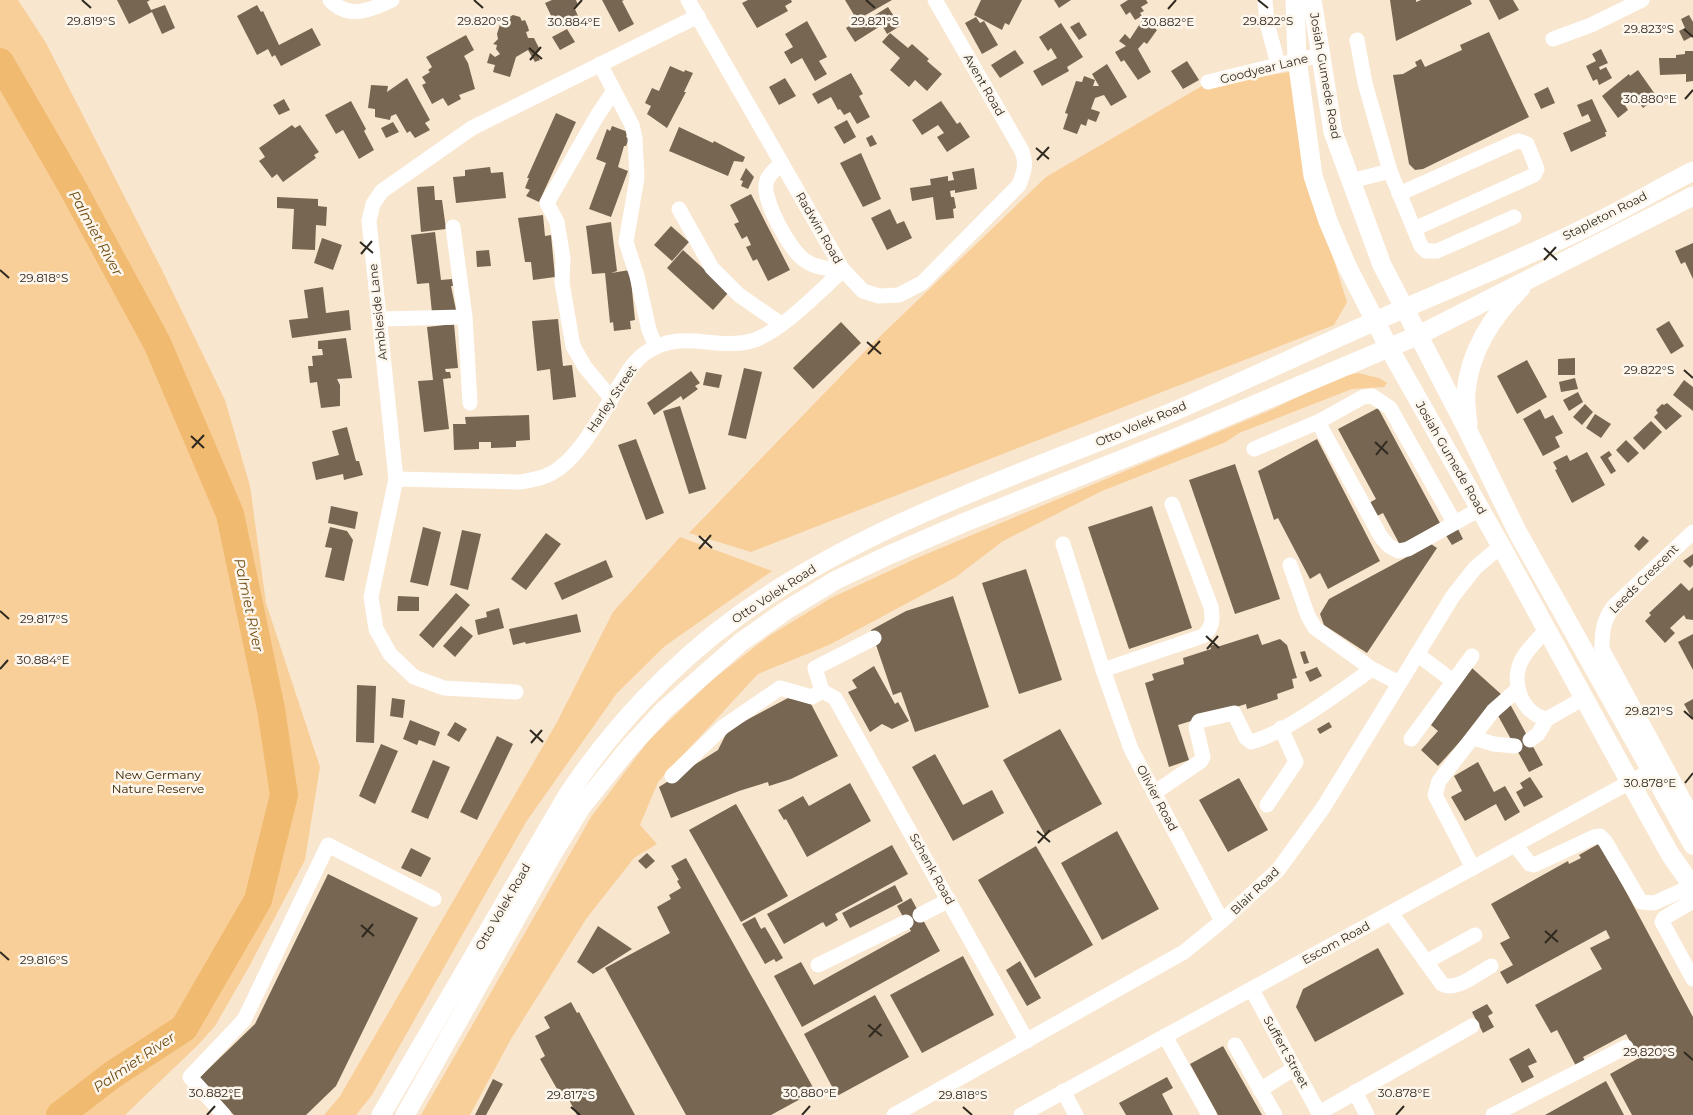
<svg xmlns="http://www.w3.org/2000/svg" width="1693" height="1115" font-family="Montserrat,sans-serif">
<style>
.green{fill:#f9cf99}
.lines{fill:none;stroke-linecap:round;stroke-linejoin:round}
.river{stroke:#f0ba70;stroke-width:28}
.building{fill:#776652}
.minor{stroke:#fff;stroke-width:15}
.major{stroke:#fff;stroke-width:19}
.ticks{fill:none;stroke:#2f2920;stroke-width:2}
.labels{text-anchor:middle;stroke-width:5;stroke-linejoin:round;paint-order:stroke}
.street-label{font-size:12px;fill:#2f2920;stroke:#fdf6ec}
.park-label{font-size:12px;fill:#3a2503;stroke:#fdf6ec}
.water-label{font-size:14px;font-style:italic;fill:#6e4b12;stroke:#fdf6ec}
.ticks-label{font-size:12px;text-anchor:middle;fill:#2f2920;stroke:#fdf6ec;stroke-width:5;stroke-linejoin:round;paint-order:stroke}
</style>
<rect width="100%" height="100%" fill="#f9e6cf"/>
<!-- green -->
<g class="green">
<path d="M0,0h18l28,43 115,225 64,132 25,86 16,117 54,164 -15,93 -55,105 -35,61 -17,19 -73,70h-125z"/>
<path d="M1295,71l14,109 38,122 -13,23 -583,227 -62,-19 181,-187 176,-169 156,-91z"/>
<path d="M1358,373l21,5 8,5 -3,4 -32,2 -113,44 -13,9 -124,49 -99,50 -47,36 -127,68 -71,29 -100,108 -18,43 17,19 -23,14 -48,61 -75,120 -41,76h-49l170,-298 58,-77 63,-60 57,-44 62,-38 86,-40 354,-148 68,-33z"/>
<path d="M680,537l92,34 -107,75 -48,47 -91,129 -154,273 -16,20h-32l16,-19 217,-374 56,-110z"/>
</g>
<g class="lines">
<!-- river -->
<path class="river" d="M0,62l70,121 87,160 73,171 41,195 13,86 -26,105 -74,128 -72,47 -52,40"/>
</g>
<!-- building -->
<g class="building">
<path d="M117,0h33l-3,2 4,8 14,-5 10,23 -13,6 -10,-22 -23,12z"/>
<path d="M552,0h24l2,5 -4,2 4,9 -22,10 -11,-23z"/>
<path d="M602,0h22l-2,1 12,23 -15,8z"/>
<path d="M748,0h43l1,2 -7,4 3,5 -31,17 -15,-25z"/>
<path d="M845,0h47l-35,20z"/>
<path d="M981,0h41l-13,25 -4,-2 -3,7 -28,-15z"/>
<path d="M1054,0h17l-12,8z"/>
<path d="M1128,0h18l2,3 -7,4 3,4 -4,2 2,3 -7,4 -5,-8 -4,3 -6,-10z"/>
<path d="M1390,0h26v2l5,-2h49l2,4 -76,37z"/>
<path d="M1489,0h24l6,10 -20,10z"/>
<path d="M257,5l4,7 2,-1 16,34 33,-17 9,17 -40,21 -6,-11 -3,2 -4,-8 -11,6 -20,-39z"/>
<path d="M888,7l12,19 -13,8 -5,-9 -27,17 -9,-14 11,-7 2,4z"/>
<path d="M513,15l7,2 2,4 3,-1 3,7 1,4 -3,1 2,6h6l6,12 -4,2 4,8 -5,2 -7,-12 -12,7 -6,20 -17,-5 2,-7 -8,-2 3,-10 5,4 5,-3 -4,-5 1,-4 -4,-1 5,-5 -1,-5 4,-13z"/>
<path d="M1689,15l4,7v14l-9,5 -5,-10 6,-3 -4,-9z"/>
<path d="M976,17l4,6 4,-2 14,24 -16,9 -17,-31z"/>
<path d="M1143,19l14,11 -10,14 -3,-2 -6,7 13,23 -13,8 -14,-20 -3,2 -6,-10 11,-6 -7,-5 6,-7 5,5z"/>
<path d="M807,21l20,36 -8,4 8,13 -12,7 -13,-23 -11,6 -7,-12 9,-5 -8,-13z"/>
<path d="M1079,22l8,13 -8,5 -9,-13z"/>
<path d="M1061,23l22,34 -16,10 2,4 -27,15 -9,-15 24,-13 -6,-10 -3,3 -9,-14z"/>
<path d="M567,29l8,13 -15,8 -8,-13z"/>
<path d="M1489,32l40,85 -106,52 -8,1 -6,-6 -16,-89 10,-1 14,-8 -2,-4 6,-3 4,8 37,-17 -2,-5z"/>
<path d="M890,33l18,15 4,-4 17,15 -2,2 15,13 -15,17 -12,-11 -6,7 -19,-17 10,-12 -18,-16z"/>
<path d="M466,35l8,15 -10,6 4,7 7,26 -16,6 2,4 -13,7 -5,-8 -11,6 -10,-19 4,-2 -4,-6 8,-5 -2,-2 4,-3 -6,-10z"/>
<path d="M1601,49l7,14 -9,4 1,3 6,-3 6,11 -13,7 -2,-6 -4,2 -7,-15 10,-5 -4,-7z"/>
<path d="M1015,50l9,13 -24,15 -9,-13z"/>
<path d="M1685,51h8v30l-7,1v-8l-26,1 -1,-17h17v-3l9,-1z"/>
<path d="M1187,61l12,19 -16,9 -12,-18z"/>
<path d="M1107,64l20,33 -16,9 -7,-11 -9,3 -4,11 9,3 -4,10 -8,-3 -2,7 -5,-2 -4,10 -14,-5 5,-15 -3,-1 11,-32 6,1 2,-6 11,4 -2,6h6l-7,-12z"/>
<path d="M670,66l14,6 1,-2 8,3 -9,19h2l-19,36 -20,-14 4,-8 -6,-3 7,-15 7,3z"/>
<path d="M1638,70l19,27 -14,11 -7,-10 -11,7 3,5 -10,8 -16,-22 27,-22 1,2z"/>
<path d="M851,73l12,21 -4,2 11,21 -13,7 -7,-12 -6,3 -4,-6 -2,1 -7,-13 -13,7 -6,-10z"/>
<path d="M407,78l23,42 -5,3 5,7 -15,8 -5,-7 -3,2 -11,-19 -5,2 -1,4 -15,-3v-8l-7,-1 3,-23 17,1 -1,6z"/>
<path d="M785,78l11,18 -17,9 -10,-18z"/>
<path d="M1548,87l7,16 -14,6 -7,-15z"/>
<path d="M284,99l6,11 -11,5 -6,-10z"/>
<path d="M1592,99l15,33h-2l1,4 -35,16 -8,-19 28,-12 -3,-7 -6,3 -5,-12z"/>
<path d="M351,101l15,28 -2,2 10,19 -15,9 -16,-29 -7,4 -11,-19z"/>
<path d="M941,101l16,23 3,-2 10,15 -23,15 -10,-15 7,-4 -6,-8 -16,10 -10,-15z"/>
<path d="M556,113l20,9 -37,80 -13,-6 4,-6 -5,-2 4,-10h-2z"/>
<path d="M847,120l9,17 -12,7 -10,-17z"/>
<path d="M393,122l6,10 -13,6 -5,-10z"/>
<path d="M292,125l3,3 5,-3 19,27 -5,3 2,3 -33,24 -6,-8 -5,4 -13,-17 6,-4 -6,-9z"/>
<path d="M612,126l16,6 -2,5 3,1 -3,8h-2l-6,21 10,4 -17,46 -22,-8 17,-46 -10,-4 11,-30 3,2z"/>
<path d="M679,127l34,16 1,-2 31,16 -2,5 -9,-1 -6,15 -59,-25z"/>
<path d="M872,135l5,9 -7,3 -4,-9z"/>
<path d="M861,153l20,46 -18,8 -23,-44z"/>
<path d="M490,167l1,6 12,-1 3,26 -50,5 -3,-26 12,-1v-6z"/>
<path d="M746,168l8,9 -6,12 -7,-3 2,-5 -3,-1z"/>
<path d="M974,168l3,21 -22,4v-3l-5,1 1,6h3l2,11 -3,1 1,9 -18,2 -3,-23 -21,4 -2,-13 21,-3 -1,-6 18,-3v5l6,-1 -2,-8z"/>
<path d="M434,186l1,14h7l4,29 -25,3 -4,-45z"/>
<path d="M751,194l39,76 -22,11 -11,-22 -4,2 -7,-14 5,-2 -4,-9 -5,3 -8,-15 5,-2 -9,-17z"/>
<path d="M277,197l41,2v7l9,1 -1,19 -10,-1 -1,25 -23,-1 2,-40 -17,-1z"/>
<path d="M890,209l7,15 7,-3 8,17 -25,12 -16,-32z"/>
<path d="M543,215l2,21 6,-1 4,42 -22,3 -2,-18h-6l-7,-44z"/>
<path d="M611,222l6,49 -6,2 19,-3 5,50 -5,1 1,8 -17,2 -1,-9 -3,1 -5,-50 -13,1 -6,-48z"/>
<path d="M671,226l18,16 -17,19 -18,-16z"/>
<path d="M435,232l6,48 11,-1 1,7h-2l5,24 -24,3 -3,-30 -12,1 -6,-49z"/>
<path d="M322,238l20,7 -9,25 -19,-7z"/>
<path d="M1693,243v36l-8,-17 -4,2 -6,-13z"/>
<path d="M489,250l2,16 -14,1 -1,-16z"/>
<path d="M683,250l46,42 -16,18 -46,-42z"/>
<path d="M323,287l3,26 23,-3 2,20 -59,8 -3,-18 19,-2 -4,-28z"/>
<path d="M558,319l5,47 9,-1 4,32 -23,3 -3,-31 -13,2 -5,-50z"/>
<path d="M1669,321l15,25 -13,8 -15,-25z"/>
<path d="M841,322l20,21 -48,46 -20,-21z"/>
<path d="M454,324l4,44 -13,1 1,3h4l1,6 -8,1 6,50 -25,3 -6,-51 15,-1 -6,-53z"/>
<path d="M346,338l6,40 -15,1 3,6v21l-19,2 -4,-26 -7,1 -2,-17h5l-1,-10 11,-1 -1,-6h-4v-8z"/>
<path d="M1575,358v17h-17v-16z"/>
<path d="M1527,360l20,37 -30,17 -20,-38z"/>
<path d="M744,368l18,4 -16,67 -18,-4z"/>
<path d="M691,371l9,12 -5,3 3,3 -15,11 -2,-4 -27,19 -7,-12z"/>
<path d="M706,372l16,3 -3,13 -16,-3z"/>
<path d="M1575,378l3,11 -17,3 -2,-10z"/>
<path d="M1684,380l9,7v24l-20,-16z"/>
<path d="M1578,392l5,10 -14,9 -6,-11z"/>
<path d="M1667,403l15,13 -16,14 -12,-13 4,-4 -2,-3 6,-6 2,1z"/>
<path d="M1585,404l8,8 -11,13 -9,-8z"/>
<path d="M680,406l26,83 -17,5 -26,-83z"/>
<path d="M1378,408l62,115 -40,22 -17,-32 -6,3 -8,-13 7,-4 -38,-70z"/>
<path d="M1540,409l5,10 8,-4 10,18 -8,4 5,10 -17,9 -20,-37z"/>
<path d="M1595,414l16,10 -10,14 -15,-10z"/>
<path d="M529,415l1,25 -14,1v6l-25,1v-6h-12v7l-25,1 -1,-26h13l-1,-7z"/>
<path d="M1651,421l11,11 -18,18 -11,-12z"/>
<path d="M347,427l9,34h3l4,14 -19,5 -1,-6 -27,6 -4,-18 27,-7 -7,-24z"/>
<path d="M636,439l28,74 -18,7 -28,-75z"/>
<path d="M1317,439l63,122 -52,28 -8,-16 -10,6 -32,-61 -4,2 -16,-49z"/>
<path d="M1626,440l13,13 -11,10 -12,-13z"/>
<path d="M1609,451l3,4 -4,3 8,13 -5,3 -11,-17z"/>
<path d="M1587,452l18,33 -33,18 -17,-33 2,-1 -4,-7 14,-7 3,6z"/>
<path d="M1235,464l45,135 -45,15 -46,-134z"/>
<path d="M331,506l27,6 -3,17 -27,-6z"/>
<path d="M1152,506l40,122 -63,21 -41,-122z"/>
<path d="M330,527l17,4 6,9 -9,41 -19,-4 7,-29 -7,-1z"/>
<path d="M423,527l18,5 -13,54 -18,-4z"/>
<path d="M1457,527l6,12 -11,6 -7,-11z"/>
<path d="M462,530l19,4 -13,56 -18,-5z"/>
<path d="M546,533l15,11 -35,46 -15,-11z"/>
<path d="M1643,536l6,5 -10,10 -5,-5z"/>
<path d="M1431,544l6,4 -70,105 -43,-28 -4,-11 9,-15z"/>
<path d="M1693,554v11l-3,3 -7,-7z"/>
<path d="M606,560l7,17 -51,23 -8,-17z"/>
<path d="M1026,569l36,111 -43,14 -37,-111z"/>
<path d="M1681,583l8,8 4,-4v33l-7,-1 -2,-4 -14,13 5,5 -10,10 -20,-22 6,-6 -2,-2z"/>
<path d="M456,593l14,12 -37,43 -14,-13z"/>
<path d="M398,596l21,1v14h-22z"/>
<path d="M953,596l36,111 -74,25 -14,-40 -8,3 -22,-65 35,-19z"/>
<path d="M499,608l5,20 -26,7 -3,-15 12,-3 -1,-5z"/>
<path d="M577,614l4,18 -55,12 -1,-2 -12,3 -4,-16z"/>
<path d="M461,626l12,10 -18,21 -12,-11z"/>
<path d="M1258,634l4,11 18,-6 7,6 10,33 -5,1 2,9 -17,6 1,5 -31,10 -1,-5 -68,21 11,35 -20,7 -24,-84 9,-3 -2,-6 32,-10 -1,-6 28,-9 -1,-3 6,-2 1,3z"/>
<path d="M1693,634v36l-15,-28z"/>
<path d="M1305,651l4,12 -5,1 -4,-12z"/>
<path d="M874,666l21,38 3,-2 11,19 -17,8 -10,-5 -12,8 -22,-40 9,-4 -5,-8z"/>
<path d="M1317,667l5,9 -12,6 -5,-10z"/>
<path d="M1472,668l30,27 -64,71 -17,-16 17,-19 -7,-6z"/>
<path d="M357,685l19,1 -2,57 -18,-1z"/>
<path d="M392,698l13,2 -2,18 -13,-2z"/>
<path d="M788,698l22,4 28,54 -47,23 -22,7 -1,-4 -29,9 -68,27 -12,-31 59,-37 10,-20z"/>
<path d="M1693,699v21l-9,-16z"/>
<path d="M1510,704l33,61 -14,7 -33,-60z"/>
<path d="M410,720l30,12 -5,14 -16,-6 -2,5 -14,-6z"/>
<path d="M455,722l12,7 -8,13 -12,-7z"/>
<path d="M1329,722l3,5 -12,7 -3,-5z"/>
<path d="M1060,729l42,75 -57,31 -42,-75z"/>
<path d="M497,736l16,8 -36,76 -17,-8z"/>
<path d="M381,744l17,7 -23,53 -16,-8z"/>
<path d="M935,754l28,51 29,-15 12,23 -51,28 -41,-74z"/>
<path d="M433,760l17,7 -22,52 -17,-7z"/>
<path d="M1478,762l16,30 11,-6 15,26 -15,9 -9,-17 -31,17 -14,-24 11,-6 -8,-15z"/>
<path d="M1530,777l13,20 -19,10 -8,-15 7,-4 -3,-5z"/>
<path d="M1239,778l29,52 -40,22 -29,-52z"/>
<path d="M850,783l21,38 -64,36 -21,-38 -2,1 -6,-10 25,-14 6,10z"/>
<path d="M736,804l52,92 -47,26 -52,-92z"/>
<path d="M1117,831l42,78 -57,31 -41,-77z"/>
<path d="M1600,843l93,174v98h-61l-22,-41 29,-16 -13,-24 -43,23 2,4 -9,5 -19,-36 -6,3 -16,-28 67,-36 -12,-21 20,-10 -4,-8 -99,54 -7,-12 13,-7 -13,-22 10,-5 -19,-34 77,-43 1,3 12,-6 -2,-3z"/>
<path d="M892,845l16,29 -73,40 3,6 -12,7 -3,-5 -39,22 -17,-30z"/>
<path d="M1036,846l57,99 -58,33 -57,-98z"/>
<path d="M411,848l20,10 -10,19 -20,-9z"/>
<path d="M647,853l8,8 -9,8 -8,-8z"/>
<path d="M686,858l129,233 -44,24h-85l-81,-147 65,-35 -13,-26 14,-8 -2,-4 12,-7 -4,-7 2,-1 -8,-14z"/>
<path d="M328,874l90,44 -82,168 -30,29h-72l-36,-36 57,-55z"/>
<path d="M895,885l8,16 -53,27 -8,-15z"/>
<path d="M911,898l29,53 -138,76 -28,-51 27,-14 13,23 97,-54 -14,-25z"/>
<path d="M755,917l6,12 4,-2 18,31 -7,4 -2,-3 -9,5 -23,-40z"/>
<path d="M598,926l34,23 -39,25 -16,-12z"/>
<path d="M1378,948l26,46 -89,48 -19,-35 7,-18z"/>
<path d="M963,956l31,59 -72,38 -32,-58z"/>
<path d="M1020,961l21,37 -14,8 -21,-36z"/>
<path d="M875,995l34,62 -72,39 -33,-62z"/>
<path d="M571,1002l6,11 2,-1 56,103h-58l-11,-21 -5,2 -21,-37 5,-3 -10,-20 15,-8 -6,-11z"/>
<path d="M1487,1004l6,9 -5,3 6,11 -11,6 -11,-21z"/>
<path d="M1223,1046l39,69h-44l-28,-51z"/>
<path d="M1529,1048l8,14 -9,4 6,11 -12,6 -13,-24z"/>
<path d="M1167,1077l6,11 -11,6 11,21h-47l-7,-12z"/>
<path d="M493,1079l10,5 -17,31h-11z"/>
<path d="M1606,1081l18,34h-79z"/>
</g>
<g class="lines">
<!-- minor -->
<g class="minor">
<path d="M330,0c19,20 41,10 62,0"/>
<path d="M688,0l155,270 20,21 16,5 20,-1 23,-12 97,-98c5,-13 8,-21 3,-34l-87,-151"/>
<path d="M1265,0l2,23 11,41"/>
<path d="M1553,39l38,-14 51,-25"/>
<path d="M1357,40l8,43 25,88 31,75 5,5h11l77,-34"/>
<path d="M600,64l32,61 3,13 2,40 -11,64 11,34 12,54 7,17"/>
<path d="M1208,82l112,-27"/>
<path d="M782,163c-6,6 -15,12 -16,21 -3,17 25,69 40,77 10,7 25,8 37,9"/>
<path d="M1351,181l39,-10"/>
<path d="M1399,194l116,-52 4,-1 8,3 10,25 -3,6 -120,54"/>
<path d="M679,209l33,59 27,27 42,29"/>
<path d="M453,227l12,90 5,86"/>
<path d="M379,319l86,-2"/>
<path d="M611,398l-26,-31 -12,-21 -11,-63 1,-25 -6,-36 -10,-19 50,-87 16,-24"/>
<path d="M1318,422l63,115 8,9 9,5 10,-2 72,-40"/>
<path d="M1254,449l64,-27 45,-25 9,-1 18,12 64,114"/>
<path d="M396,479l124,3c11,-2 22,-3 32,-9 28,-15 50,-60 67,-87 7,-11 14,-24 25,-32 36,-27 70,-3 107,-13 28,-7 70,-51 92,-71"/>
<path d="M1693,532l-80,75c-10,14 -11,25 -11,42l91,168"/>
<path d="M1063,544l40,126 28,79 91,172"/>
<path d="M1290,565l18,51 7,12 57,41"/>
<path d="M1547,629c-8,9 -17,18 -23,27 -15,23 -4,57 23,63l37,-21"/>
<path d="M874,638l-59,30 7,23 13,7 192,343"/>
<path d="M1417,654l36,27"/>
<path d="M1103,670l100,-34c10,-9 10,-16 8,-29l-39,-103"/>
<path d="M516,692l-72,-4 -30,-11 -24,-23 -14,-25 -5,-32 25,-118 -27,-258 4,-17 9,-13 90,-63 226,-112"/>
<path d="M1473,738l21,6 21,2"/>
<path d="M1411,739l61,-83"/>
<path d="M1530,740l8,-6 9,-15"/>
<path d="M672,776l51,-49 57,-39 32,9 10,-6"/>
<path d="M1154,793l47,-32 2,-4 -7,-30 3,-6 35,-8 12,25 5,4c35,-9 90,-51 121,-73l27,14"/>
<path d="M1267,805l29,-43 -15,-34"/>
<path d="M1515,845l15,19 4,1 60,-28 6,-1 5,5 36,61 13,1 38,-17"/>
<path d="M1473,868l-38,-73 4,-14 54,-70 25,-22"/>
<path d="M1693,901l-29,17 -2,4 31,57"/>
<path d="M1391,913l51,71c14,8 36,-11 49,-18"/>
<path d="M920,915l29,-15"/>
<path d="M1426,962l49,-27"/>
<path d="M818,965l88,-43"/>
<path d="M1252,990l68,125"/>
<path d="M1165,1036l44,79"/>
<path d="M1235,1045l40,70"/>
<path d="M1260,1090l35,-22"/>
<path d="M1063,1091l13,24"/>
<path d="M1355,1092l12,23"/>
<path d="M1319,1113l153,-87"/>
<path d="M224,1115l-34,-38 54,-57 84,-175 106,54"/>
<path d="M894,1115l290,-163 38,-31 56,-51 45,-62 130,-212 22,-28 26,-22"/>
<path d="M1021,1115l629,-344"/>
<path d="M1493,1115l133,-68"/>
</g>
<!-- major -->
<g class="major">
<path d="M1295,0l2,59 16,117 15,45 19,45 42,82 112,198 129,236 40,72 23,33"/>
<path d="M1312,0l21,132 49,133 86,166 50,102 175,312"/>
<path d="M1468,424c-1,-10 -3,-21 -2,-31 3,-41 27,-78 55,-105"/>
<path d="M381,1115l186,-319c45,-68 105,-132 171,-180 127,-92 287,-143 432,-203 68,-29 135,-61 203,-91 72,-32 146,-61 216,-96 35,-17 69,-37 104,-55"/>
<path d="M405,1115l148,-262 29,-47 46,-57 36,-39 77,-68 44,-31 51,-31 53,-25 74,-32 215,-86 241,-102 274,-139"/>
</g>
</g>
<!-- ticks -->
<path class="ticks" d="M82,0l9,8M474,0l9,8M866,0l9,8M1258,0l10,8M574,9l8,-9M1168,9l8,-9M1684,29l9,8M529,48l13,11M530,60l11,-13M1685,99l8,-9M1036,148l13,11M1037,160l12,-13M360,242l13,11M1544,248l13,12M361,254l11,-13M1544,260l12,-13M0,270l9,8M867,342l14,12M868,354l12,-13M1684,370l9,8M191,436l13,12M1375,442l13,12M192,448l12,-13M1376,455l11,-14M699,536l13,12M699,549l12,-14M0,611l9,8M1206,636l13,12M1207,649l11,-13M0,669l8,-9M1684,711l9,8M530,730l13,12M531,743l11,-13M1685,783l8,-10M1037,831l13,11M1038,843l12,-13M361,925l13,11M1545,931l13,11M362,937l11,-13M1545,943l12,-13M0,952l9,8M868,1025l14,11M869,1037l12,-13M1684,1052l9,8M571,1107l9,8M963,1107l9,8M207,1115l8,-9M802,1115l8,-9M1396,1115l8,-9"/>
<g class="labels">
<!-- street labels -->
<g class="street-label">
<text transform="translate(1264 69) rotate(-14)" y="4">Goodyear Lane</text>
<text transform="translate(1325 76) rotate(80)" y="4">Josiah Gumede Road</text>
<text transform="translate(984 85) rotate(60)" y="4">Avent Road</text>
<text transform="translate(1605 216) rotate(-27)" y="4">Stapleton Road</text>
<text transform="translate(819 228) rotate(60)" y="4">Radwin Road</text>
<text transform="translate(378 312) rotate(-96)" y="4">Ambleside Lane</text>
<text transform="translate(612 399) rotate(-56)" y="4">Harley Street</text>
<text transform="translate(1141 424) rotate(-23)" y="4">Otto Volek Road</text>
<text transform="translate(1451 458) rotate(60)" y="4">Josiah Gumede Road</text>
<text transform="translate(1644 579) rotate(-45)" y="4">Leeds Crescent</text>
<text transform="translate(774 594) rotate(-33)" y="4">Otto Volek Road</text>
<text transform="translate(1157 798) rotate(62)" y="4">Olivier Road</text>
<text transform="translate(932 869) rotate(61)" y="4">Schenk Road</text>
<text transform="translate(1255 891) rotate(-44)" y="4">Blair Road</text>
<text transform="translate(503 907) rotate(-60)" y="4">Otto Volek Road</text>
<text transform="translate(1336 943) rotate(-29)" y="4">Escom Road</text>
<text transform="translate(1286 1052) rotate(61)" y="4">Suffert Street</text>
</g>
<!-- park labels -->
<g class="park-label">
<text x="158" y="779">New Germany<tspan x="158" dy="14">Nature Reserve</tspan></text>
</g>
<!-- water labels -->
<g class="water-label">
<text transform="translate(96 233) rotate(61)" y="5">Palmiet River</text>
<text transform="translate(249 605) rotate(78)" y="5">Palmiet River</text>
<text transform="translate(134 1062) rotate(-34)" y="5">Palmiet River</text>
</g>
</g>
<g class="ticks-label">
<text x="91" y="25">29.819°S</text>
<text x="483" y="25">29.820°S</text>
<text x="875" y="25">29.821°S</text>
<text x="1268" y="25">29.822°S</text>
<text x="574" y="26">30.884°E</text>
<text x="1168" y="26">30.882°E</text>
<text x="1649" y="33">29.823°S</text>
<text x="1650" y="103">30.880°E</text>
<text x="44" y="282">29.818°S</text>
<text x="1649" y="374">29.822°S</text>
<text x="44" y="623">29.817°S</text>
<text x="43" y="664">30.884°E</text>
<text x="1649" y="715">29.821°S</text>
<text x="1650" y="787">30.878°E</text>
<text x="44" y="964">29.816°S</text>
<text x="1649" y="1056">29.820°S</text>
<text x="215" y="1097">30.882°E</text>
<text x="810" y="1097">30.880°E</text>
<text x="1404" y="1097">30.878°E</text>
<text x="571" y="1099">29.817°S</text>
<text x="963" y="1099">29.818°S</text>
</g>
</svg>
